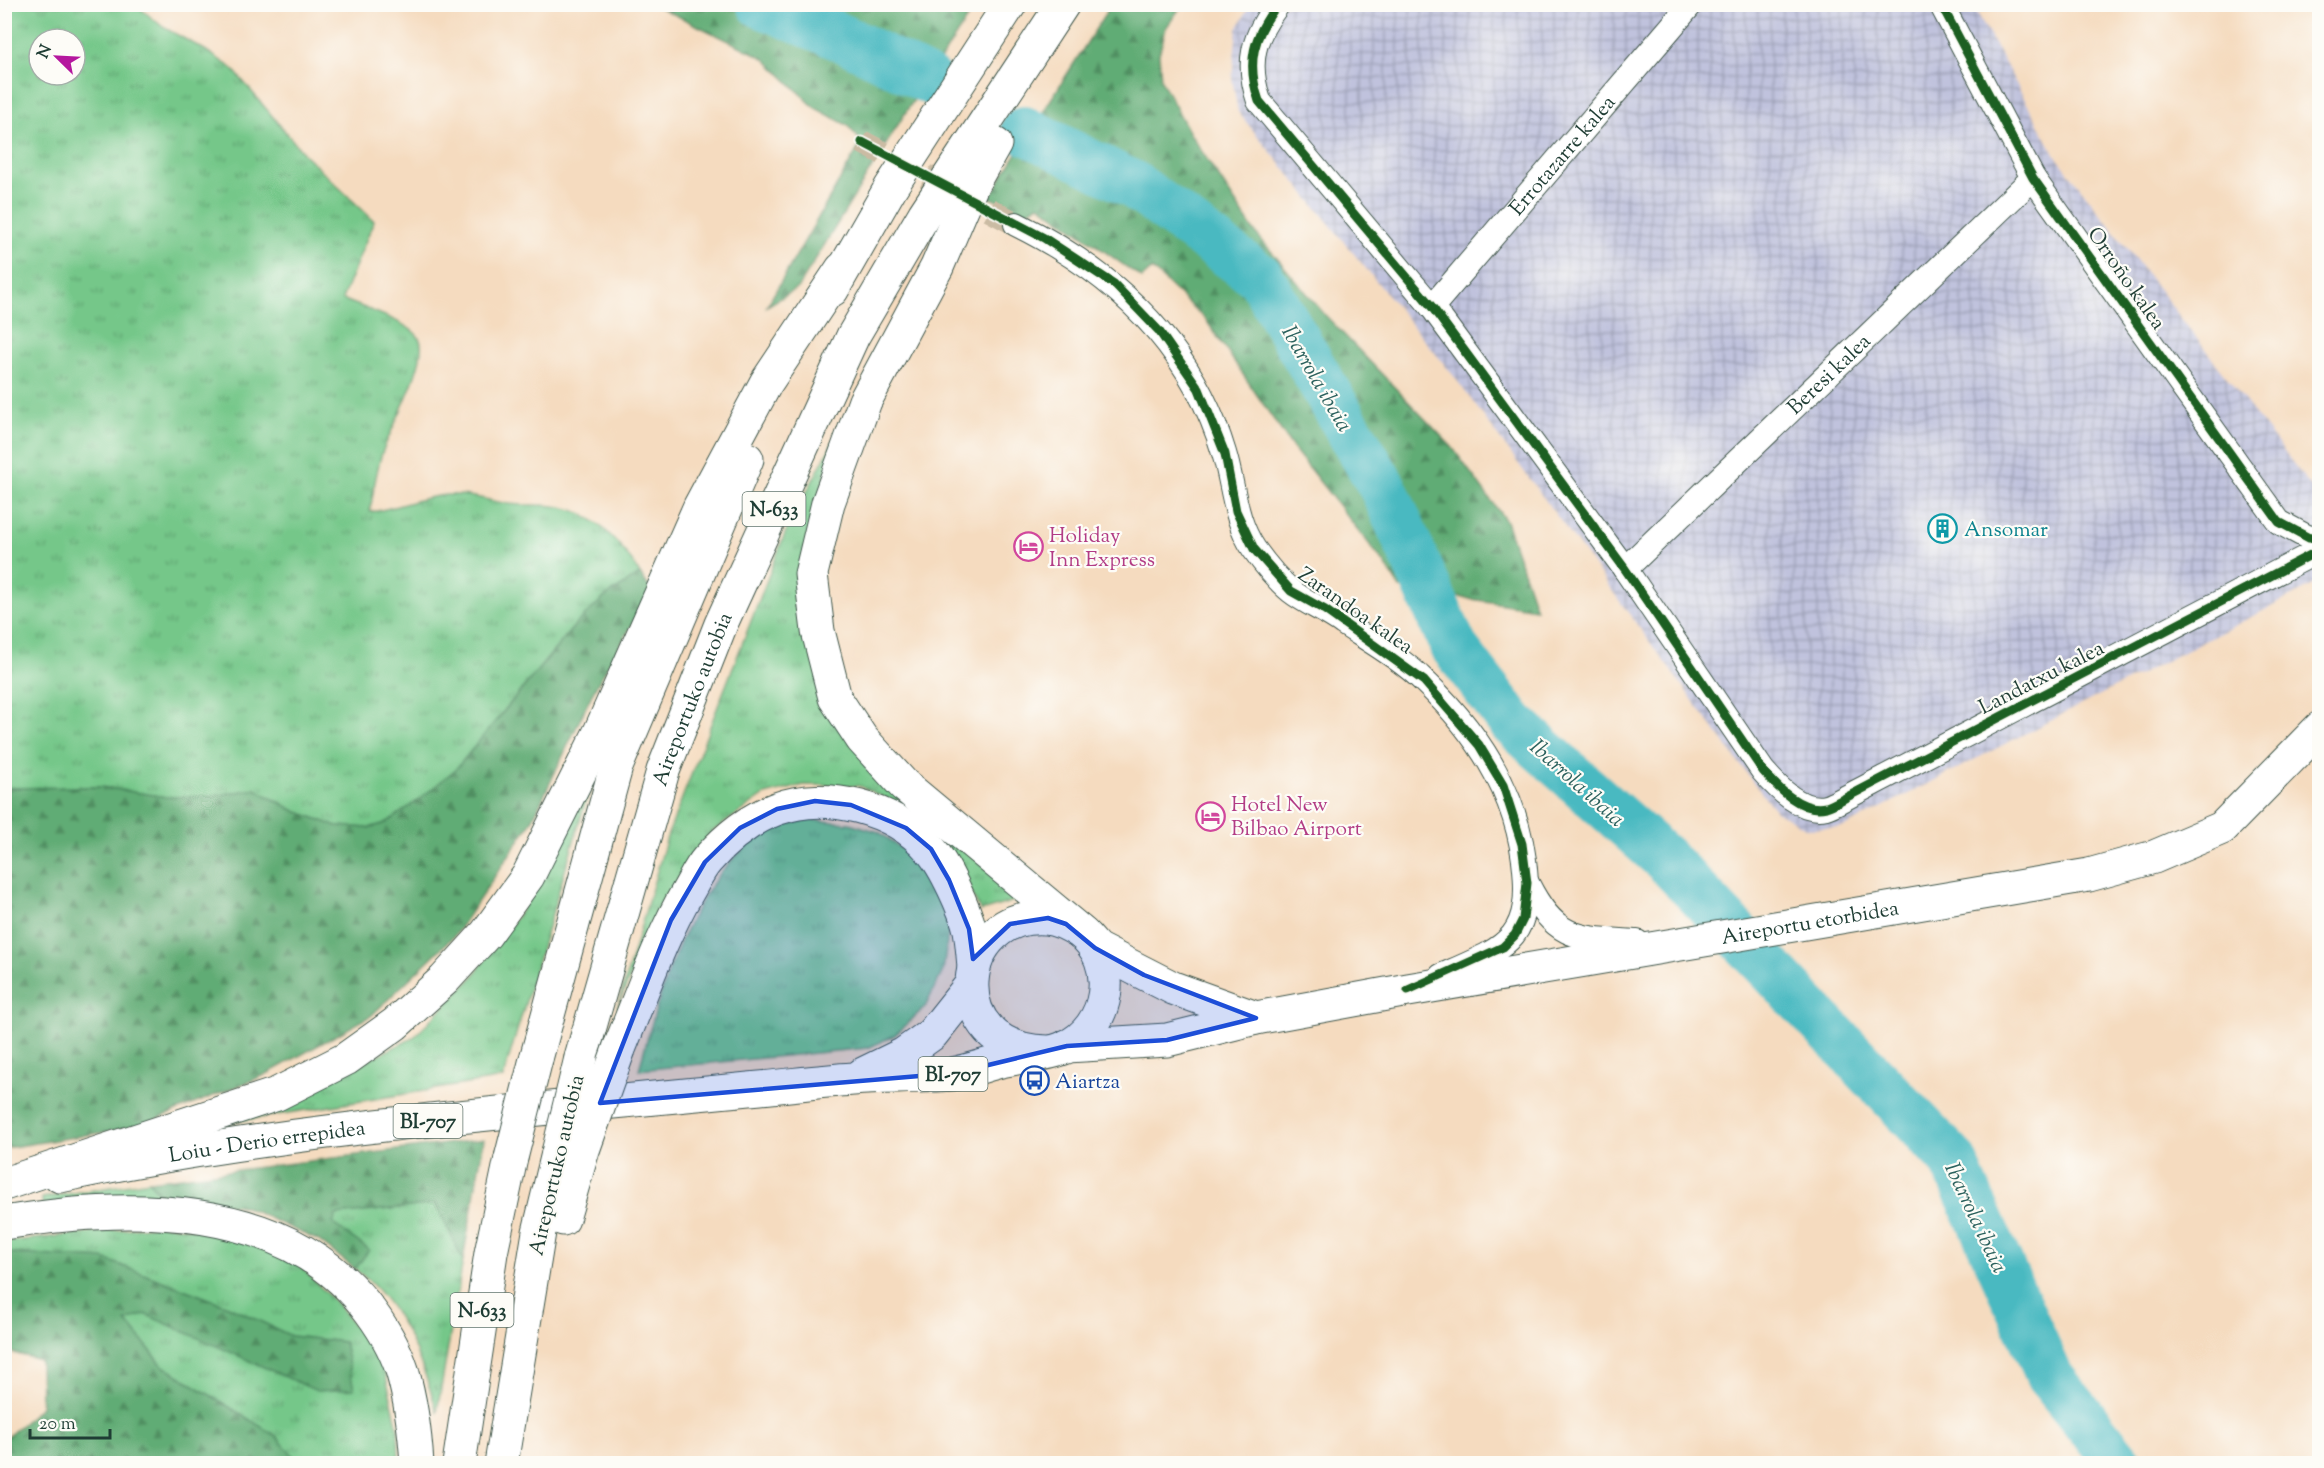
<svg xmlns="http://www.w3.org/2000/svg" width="2324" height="1468" font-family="'Sorts Mill Goudy',serif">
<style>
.industrial{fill:url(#industrial-grid)}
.grass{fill:url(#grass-tufts);stroke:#4a825e;stroke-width:1.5;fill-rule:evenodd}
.forest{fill:url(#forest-firs);stroke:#407454;stroke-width:1.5}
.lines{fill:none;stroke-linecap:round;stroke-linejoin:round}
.river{stroke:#4ab9c1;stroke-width:48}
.minor-tunnel{stroke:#cabba3;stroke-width:24;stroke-dasharray:24 12;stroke-linecap:butt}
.minor-casing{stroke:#3f5549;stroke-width:26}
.primary-casing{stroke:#3f5549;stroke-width:35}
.trunk-casing{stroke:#3f5549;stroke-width:35}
.motorway-casing{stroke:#3f5549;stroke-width:35}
.minor{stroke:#fff;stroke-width:24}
.primary{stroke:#fff;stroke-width:33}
.trunk{stroke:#fff;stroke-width:33}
.motorway{stroke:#fff;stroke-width:33}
.motorway-bridge-casing{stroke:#3f5549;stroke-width:35;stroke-linecap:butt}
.motorway-bridge{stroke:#fff;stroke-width:33}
.cycleway-casing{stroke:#fdfcf7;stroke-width:13}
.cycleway{stroke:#1b5e20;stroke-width:9}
.marked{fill:#1d4ed8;fill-opacity:0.2;stroke:#1d4ed8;stroke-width:4.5;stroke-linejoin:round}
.labels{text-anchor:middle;stroke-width:4.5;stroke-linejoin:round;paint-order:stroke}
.shield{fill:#fdfcf7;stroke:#62766e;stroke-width:1.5}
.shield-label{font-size:20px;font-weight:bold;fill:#1f3d34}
.street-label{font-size:21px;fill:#1f3d34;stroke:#fdfcf7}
.culture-label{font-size:21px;fill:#0d838f;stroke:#fdfcf7;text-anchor:start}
.hotel-label{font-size:21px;fill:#b23c85;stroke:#fdfcf7;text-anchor:start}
.transit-label{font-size:21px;fill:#164399;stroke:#fdfcf7;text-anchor:start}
.water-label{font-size:22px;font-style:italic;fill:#2c625e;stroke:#fdfcf7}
</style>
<defs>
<pattern id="industrial-grid" width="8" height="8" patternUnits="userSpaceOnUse" patternTransform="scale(1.5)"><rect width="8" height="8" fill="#c0c2dd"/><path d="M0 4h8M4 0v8" fill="none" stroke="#9b9fb4"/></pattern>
<pattern id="grass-tufts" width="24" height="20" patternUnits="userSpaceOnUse" patternTransform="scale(1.5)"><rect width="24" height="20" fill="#75c789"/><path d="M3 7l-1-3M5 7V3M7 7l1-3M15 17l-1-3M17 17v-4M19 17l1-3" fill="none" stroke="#5fa371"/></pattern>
<pattern id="forest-firs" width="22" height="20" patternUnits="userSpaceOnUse" patternTransform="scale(1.5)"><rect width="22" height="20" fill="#60ac75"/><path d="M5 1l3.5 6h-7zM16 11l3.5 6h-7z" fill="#4f8d61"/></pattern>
</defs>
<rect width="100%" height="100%" fill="#fdfcf7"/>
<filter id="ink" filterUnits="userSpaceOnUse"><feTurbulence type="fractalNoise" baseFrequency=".0167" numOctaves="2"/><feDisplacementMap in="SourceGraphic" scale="12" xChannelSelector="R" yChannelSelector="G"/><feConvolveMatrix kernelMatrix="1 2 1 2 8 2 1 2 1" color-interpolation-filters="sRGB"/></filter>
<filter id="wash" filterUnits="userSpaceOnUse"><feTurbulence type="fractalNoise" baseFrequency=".008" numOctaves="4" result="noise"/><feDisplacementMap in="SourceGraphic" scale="24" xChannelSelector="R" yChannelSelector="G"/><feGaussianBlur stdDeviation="1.35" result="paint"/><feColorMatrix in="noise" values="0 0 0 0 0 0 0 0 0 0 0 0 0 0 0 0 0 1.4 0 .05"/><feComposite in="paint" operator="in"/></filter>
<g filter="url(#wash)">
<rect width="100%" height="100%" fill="#f5dbbf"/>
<!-- industrial -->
<path class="industrial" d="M1250,5h723l83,151 263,341v85l-475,245 -37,2 -31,-18 -20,-25 -303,-411 -215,-263 -6,-34 5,-49z"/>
<!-- grass -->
<g class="grass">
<path d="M5,5h131l27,22 42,23 27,18 72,86 70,67 -32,78c18,8 68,23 77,39 12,19 -29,92 -37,115 -6,19 -9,39 -12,59 26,-3 49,-15 76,-17 21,-2 43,6 64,9 17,2 34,0 51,3 34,5 63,40 79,67l-35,23 -29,27 -120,145 -36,30 -34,24 -17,5 -33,-2 -41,-15 -40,-22 -42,7 -47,1 -65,-10 -96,1zM39,39h36v36h-36z"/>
<path d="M837,434l-30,103 19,165 192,198 -37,11 -38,-66 -40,-38 -43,-21 -56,-1 -39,10 -52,36 -50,69 -46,108 50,-171 119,-306z"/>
<path d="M593,777l-90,301 -276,45 91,-38 95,-47 59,-60 61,-84z"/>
<path d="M810,820l39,3 30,9 35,26 21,25 14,44 -6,44 -18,36 -30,28 -27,13 -229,22c20,-78 53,-195 127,-237 12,-8 30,-10 44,-13z"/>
<path d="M149,1181l14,17 -121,7v-7z"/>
<path d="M436,1204l27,56 -26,152c-15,-53 -37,-109 -82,-143l13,-19 -35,-26 2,-9z"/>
<path d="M163,1225l65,9 70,30 41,42 44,58 15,64 1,35h-100l-23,-27 -113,-70 -37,-45 19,-7 73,32 126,-4 -53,-6 -63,-30 -124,-47 -99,-6 -1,-11 9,-1z"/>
</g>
<!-- forest -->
<g class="forest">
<path d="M655,5h321l-72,110 -106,173 -31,18 95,-164 -15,-17 -32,-17 -51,-50z"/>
<path d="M1111,5h71l-16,23 -7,26 2,26 30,55 63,96 72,85 126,131 54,74 30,88 -136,-21 -15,-24 -92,-116 -87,-128 -54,-51 -10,9 -103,-73 -15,9 -35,-17z"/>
<path d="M640,574l12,17 -57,97 -63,133 -76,113 -85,82 -106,59 -128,52 -132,21v-360l96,-1 66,10 46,-1 42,-7 40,22 41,15 33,2 17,-5 34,-24 36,-30 120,-145 29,-27z"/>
<path d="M484,1139l-21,121 -27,-56 -100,11 -3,9 36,26 -14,19 -36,-28 -76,-35 -80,-8 -14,-17z"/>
<path d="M5,1253l99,6 124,47 63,30 53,6 10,47 -37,2 -172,-77 -19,7 37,45 113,70 23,27h-294v-24l36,-32 -1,-47 -35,-9z"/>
</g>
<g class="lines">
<!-- river -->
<g class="river">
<path d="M761,4l84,35 87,43"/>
<path d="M1024,130l110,55 126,92 124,213 70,157 59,77 153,136 287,300 97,217 70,87"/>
</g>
</g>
</g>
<g filter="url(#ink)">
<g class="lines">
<!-- minor-tunnel -->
<path class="minor-tunnel" d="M862,142l154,82"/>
<defs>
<g id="minor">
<path d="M1278,4c-25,32 -32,59 -19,97l173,206 193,262 138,202c14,16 38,42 63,36 7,-2 15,-7 21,-10l473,-247"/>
<path d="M1941,4l92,174 246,344 30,16 11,-1"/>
<path d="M1016,224c99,49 176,121 208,229 10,33 10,66 30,96 10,14 25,32 37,42 15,12 36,20 52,32 27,18 59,36 82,59 50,48 90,108 99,178 10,80 -17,87 -83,116"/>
<path id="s1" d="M1432,307l259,-303"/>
<path id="s2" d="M1625,569l408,-391"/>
<path d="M1527,883c29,58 51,55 110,59"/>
</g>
<g id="primary">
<path d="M1095,948l78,40 83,30"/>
<path id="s3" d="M1067,1046l100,-6 89,-22 152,-28 681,-115 65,-18 68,-29 98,-100"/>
<path d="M863,1074l41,-20 28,-20 39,-49"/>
<path id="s4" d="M60,1176c230,-49 467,-65 700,-88 31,-3 62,-7 93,-9 33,-3 66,-1 99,-5 17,-3 33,-9 49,-13 20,-5 43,-5 63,-13 46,-20 57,-86 15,-117 -10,-6 -21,-12 -33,-13 -90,-8 -108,133 2,134"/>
</g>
<path id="trunk" d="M4,1223c121,-20 275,-24 360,80 15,19 30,43 38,67 9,31 13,61 15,94"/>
<g id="motorway">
<path d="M995,144l-22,39 -36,84 -72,134 -37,102 -17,71 7,57 17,67 27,41 42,46 179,149"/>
<path d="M832,290l59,-103 119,-183"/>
<path d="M619,1049c22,-53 40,-108 69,-158 6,-10 11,-22 19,-31 19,-22 41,-40 69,-51 50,-19 119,-1 154,40 15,16 35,61 40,81 2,12 3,25 4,37"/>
<path id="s5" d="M581,1058l82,-287 58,-147 132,-288 71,-121 139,-211"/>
<path d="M536,1059l80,-292 131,-308"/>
<path d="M4,1184l273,-90 69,-35 49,-35 49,-44 42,-46 42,-58 72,-144 100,-226 66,-123 76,-114"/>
<path d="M563,1219l20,-69"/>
<path d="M459,1464l32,-211 20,-95"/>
<path d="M501,1464l38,-232 19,-79"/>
</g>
</defs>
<!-- minor casing -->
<use href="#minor" class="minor-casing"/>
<!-- primary casing -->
<use href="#primary" class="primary-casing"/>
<!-- trunk casing -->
<use href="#trunk" class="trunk-casing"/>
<!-- motorway casing -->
<use href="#motorway" class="motorway-casing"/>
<!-- minor -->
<use href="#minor" class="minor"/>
<!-- primary -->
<use href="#primary" class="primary"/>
<!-- trunk -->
<use href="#trunk" class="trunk"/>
<!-- motorway -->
<use href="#motorway" class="motorway"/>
<defs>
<g id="motorway-bridge">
<path d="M583,1150l36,-101"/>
<path d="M558,1153l23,-95"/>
<path d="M511,1158l25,-99"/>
</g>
</defs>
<!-- motorway-bridge casing -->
<use href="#motorway-bridge" class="motorway-bridge-casing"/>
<!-- motorway-bridge -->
<use href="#motorway-bridge" class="motorway-bridge"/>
<defs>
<g id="cycleway">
<path d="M1278,4c-25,32 -32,59 -19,97l173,206 193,262 138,202c14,16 38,42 63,36 7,-2 15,-7 21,-10l473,-247"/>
<path d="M1941,4l92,174 246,344 30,16 11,-1"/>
<path d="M862,142l182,96 70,46 45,47 40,58 26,65 11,57 18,38 37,42 34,19 99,71 55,64 24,40 19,59 5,39 -4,36 -8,16 -12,12 -95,43"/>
</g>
</defs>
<!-- cycleway casing -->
<use href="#cycleway" class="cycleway-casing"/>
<!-- cycleway -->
<use href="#cycleway" class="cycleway"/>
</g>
</g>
<!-- marked area -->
<path class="marked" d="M815,801l36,4 55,23 25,21 18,31 20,49 4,30 37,-35 38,-6 18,6 29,24 49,27 112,43 -89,22 -100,6 -112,27 -355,30 71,-183 34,-58 35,-34 37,-19z"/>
<!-- icons -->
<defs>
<symbol id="building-ring" viewBox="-11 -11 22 22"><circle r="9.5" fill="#fdfcf7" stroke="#0f9aa8" stroke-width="1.5"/><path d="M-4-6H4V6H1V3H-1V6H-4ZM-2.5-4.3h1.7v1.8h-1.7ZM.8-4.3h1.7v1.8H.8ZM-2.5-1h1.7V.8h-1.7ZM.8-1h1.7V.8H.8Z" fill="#0f9aa8"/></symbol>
<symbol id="hotel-ring" viewBox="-11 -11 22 22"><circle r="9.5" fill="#fdfcf7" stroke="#d1479c" stroke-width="1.5"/><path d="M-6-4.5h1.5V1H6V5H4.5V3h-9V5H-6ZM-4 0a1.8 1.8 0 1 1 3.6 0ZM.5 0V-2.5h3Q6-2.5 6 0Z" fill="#d1479c"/></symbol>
<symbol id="bus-ring" viewBox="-11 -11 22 22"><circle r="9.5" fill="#fdfcf7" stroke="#1a4fb4" stroke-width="1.5"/><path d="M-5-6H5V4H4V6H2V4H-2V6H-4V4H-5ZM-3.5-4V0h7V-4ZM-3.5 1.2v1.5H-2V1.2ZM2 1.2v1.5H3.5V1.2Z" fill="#1a4fb4"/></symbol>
</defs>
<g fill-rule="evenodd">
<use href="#building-ring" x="1926" y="512" width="33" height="33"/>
<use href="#hotel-ring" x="1012" y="530" width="33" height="33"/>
<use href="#hotel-ring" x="1194" y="800" width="33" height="33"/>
<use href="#bus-ring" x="1018" y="1064" width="33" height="33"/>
</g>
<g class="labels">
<!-- shield labels -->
<g class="shield">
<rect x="742.5" y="492" width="63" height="34" rx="4.5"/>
<rect x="918.5" y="1057" width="69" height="34" rx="4.5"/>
<rect x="393.5" y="1104" width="69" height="34" rx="4.5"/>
<rect x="450.5" y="1293" width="63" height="34" rx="4.5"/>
</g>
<g class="shield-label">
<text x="774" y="516">N-633</text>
<text x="953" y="1081">BI-707</text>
<text x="428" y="1128">BI-707</text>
<text x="482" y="1317">N-633</text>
</g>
<!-- street labels -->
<g class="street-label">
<text dy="7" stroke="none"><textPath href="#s1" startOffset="200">Errotazarre kalea</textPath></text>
<text transform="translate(2127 278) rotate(55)" y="7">Orroño kalea</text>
<text dy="7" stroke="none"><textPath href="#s2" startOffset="282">Beresi kalea</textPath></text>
<text transform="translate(1356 610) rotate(35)" y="7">Zarandoa kalea</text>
<text transform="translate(2041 677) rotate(-27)" y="7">Landatxu kalea</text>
<text dy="7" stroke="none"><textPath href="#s5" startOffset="376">Aireportuko autobia</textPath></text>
<text dy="7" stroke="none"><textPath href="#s3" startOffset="754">Aireportu etorbidea</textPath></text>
<text dy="7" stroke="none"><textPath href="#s4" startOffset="210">Loiu - Derio errepidea</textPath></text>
<text transform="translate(556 1165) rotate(-77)" y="7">Aireportuko autobia</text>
</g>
<!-- culture labels -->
<g class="culture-label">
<text x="1964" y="536">Ansomar</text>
</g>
<!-- hotel labels -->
<g class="hotel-label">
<text x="1049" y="542">Holiday<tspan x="1049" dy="24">Inn Express</tspan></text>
<text x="1231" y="811">Hotel New<tspan x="1231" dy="24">Bilbao Airport</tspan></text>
</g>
<!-- transit labels -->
<g class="transit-label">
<text x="1055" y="1088">Aiartza</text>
</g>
<!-- water labels -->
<g class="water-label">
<text transform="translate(1318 378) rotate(60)" y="8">Ibarrola ibaia</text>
<text transform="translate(1578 782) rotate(42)" y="8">Ibarrola ibaia</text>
<text transform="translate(1977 1217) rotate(65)" y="8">Ibarrola ibaia</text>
</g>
</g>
<!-- margin -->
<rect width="2324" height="1468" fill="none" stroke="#fdfcf7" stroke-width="24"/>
<!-- north arrow -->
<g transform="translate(57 57) rotate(294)"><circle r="28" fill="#fdfcf7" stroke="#a4b0a9" stroke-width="1.5"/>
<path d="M0-4.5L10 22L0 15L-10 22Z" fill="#b5179e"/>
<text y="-9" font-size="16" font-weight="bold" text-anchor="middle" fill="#1f3d34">N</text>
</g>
<!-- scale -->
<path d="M30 1429v9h80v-9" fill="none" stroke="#1f3d34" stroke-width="3"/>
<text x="39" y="1429" font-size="18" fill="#1f3d34" stroke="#fdfcf7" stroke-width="4.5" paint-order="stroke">20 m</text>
</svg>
